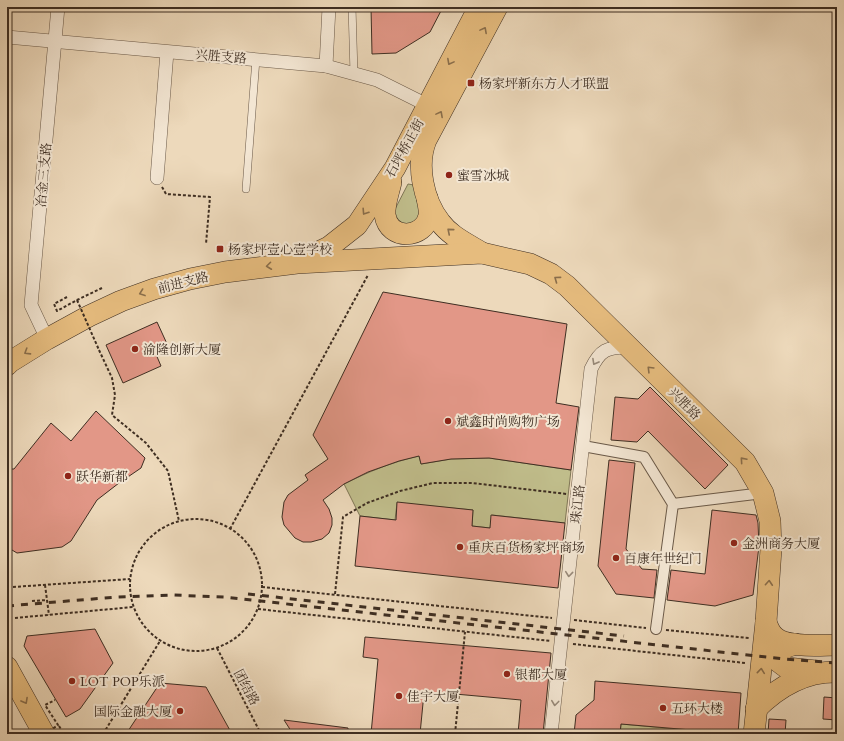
<svg xmlns="http://www.w3.org/2000/svg" width="844" height="741" font-family="Cardo,'Noto Serif SC',serif">
<style>
.green{fill:#c0bd8b;stroke:#7f7656}
.building{fill:#e29787;stroke:#3e2e22}
.lines{fill:none;stroke-linecap:round;stroke-linejoin:round}
.service-casing{stroke:#6a5948;stroke-width:8}
.pedestrian-casing{stroke:#6a5948;stroke-width:12}
.minor-casing{stroke:#6a5948;stroke-width:14}
.primary-casing{stroke:#3e2e22;stroke-width:22}
.path{stroke:#3e2e22;stroke-width:2;stroke-dasharray:3 2;stroke-linecap:butt}
.service{stroke:#f3e6d3;stroke-width:7}
.pedestrian{stroke:#f3e6d3;stroke-width:10}
.minor{stroke:#f3e6d3;stroke-width:13}
.primary{stroke:#e6bc7e;stroke-width:21}
.rail{stroke:#3e2e22;stroke-width:3;stroke-dasharray:7 7;stroke-linecap:butt}
.path-bridge{stroke:#3e2e22;stroke-width:2;stroke-dasharray:3 2;stroke-linecap:butt}
.oneway{stroke:#8a6e4b}
.oneway2{stroke:#988a7a}
.poi-dot{fill:#8f2418;stroke:#f3e6d3;stroke-width:1.5}
.labels{text-anchor:middle;stroke-width:4;stroke-linejoin:round;paint-order:stroke}
.street-label{font-size:13px;fill:#3e2e22;stroke:#f3e6d3}
.poi-label{font-size:13px;fill:#3e2e22;stroke:#f3e6d3;text-anchor:start}
</style>
<rect width="100%" height="100%" fill="#edd9bb"/>
<filter id="stains"><feTurbulence type="fractalNoise" baseFrequency=".005" numOctaves="4"/><feColorMatrix values="0 0 0 0 .2 0 0 0 0 .09 0 0 0 0 .02 0 0 0 .5 -.17"/></filter>
<radialGradient id="worn" r=".72"><stop offset=".6" stop-color="#630" stop-opacity="0"/><stop offset="1" stop-color="#630" stop-opacity=".3"/></radialGradient>
<!-- green -->
<g class="green">
<path d="M408,184l6,1 10,30 -22,14 -3,-2 -5,-16z"/>
<path d="M419,456l2,8 30,-5 38,-1 82,12 -6,53 -73,-8 -2,13 -18,-2 1,-16 -76,-7 -2,17 -35,-4 -16,-32c24,-12 48,-22 75,-28z"/>
<path d="M621,724l110,10h-111z"/>
</g>
<!-- building -->
<g class="building">
<path d="M371,7h72l-13,25 -34,21 -24,1z"/>
<path d="M383,292l184,32 -11,79 23,4 -8,63 -82,-12 -38,1 -30,5 -2,-8 -20,5 -31,11 -24,12 -21,16 6,9 3,9v7l-3,8 -7,6 -11,3h-8l-8,-4 -11,-13 -2,-8 2,-15 4,-7 20,-15 -3,-5 23,-16 -15,-24z"/>
<path d="M157,322l11,24 -13,6 6,14 -38,17 -17,-38z"/>
<path d="M650,387l78,78 -23,24 -57,-58 -11,11 -26,-2 4,-43 23,2z"/>
<path d="M96,411l49,47 -4,10 -22,15 -22,17 -26,41 -9,6 -45,6 -10,-6v-78h7l37,-46 20,18z"/>
<path d="M609,460l26,3 -9,86 16,20 15,1 -3,28 -38,-4 -18,-28z"/>
<path d="M397,502l76,8 -1,16 18,2 1,-13 74,8 -7,65 -203,-22 5,-50 36,4z"/>
<path d="M712,510l44,5 2,8 1,23 -6,49 -38,11 -48,-6 4,-30 34,4z"/>
<path d="M95,629l18,34 -33,46 -14,8 -42,-71 3,-10z"/>
<path d="M365,637l186,16 -8,81h-25l3,-34 -66,-6v2l-31,-3 -4,41h-49l7,-75 -15,-2z"/>
<path d="M595,681l146,12 -3,41 -117,-10 -1,10h-46l2,-19 18,-15z"/>
<path d="M160,683l46,4 26,47h-106z"/>
<path d="M824,697l13,1v22l-14,-1z"/>
<path d="M769,719l17,1 -1,14h-17z"/>
<path d="M284,720l64,8v6h-55z"/>
</g>
<g class="lines">
<defs>
<g id="service">
<path d="M352,7l2,67"/>
<path d="M246,189l10,-130"/>
</g>
<g id="pedestrian">
<path d="M583,446l61,11 29,47 -17,125"/>
<path d="M673,504l90,-11"/>
</g>
<g id="minor">
<path d="M7,37l319,29 51,14 50,25"/>
<path d="M326,66l3,-59"/>
<path d="M157,178l10,-126"/>
<path d="M47,339l-16,-34 27,-298"/>
<path d="M551,734l40,-365c9,-19 16,-22 37,-22"/>
</g>
<g id="primary">
<path d="M391,182c-2,10 -7,22 -6,33 4,26 39,24 44,1 1,-6 -1,-12 -2,-18"/>
<path d="M482,253c-14,-9 -32,-17 -42,-31 -17,-22 -24,-57 -14,-82l71,-133"/>
<path d="M304,259l25,-12 28,-22 38,-57 84,-161"/>
<path d="M7,365l3,-3 37,-23 42,-23 32,-15 33,-12 36,-10 35,-7 72,-9 185,-10 48,11 21,10 16,12 178,176 18,31 7,28 1,28 -5,73 -12,112"/>
<path d="M766,622c2,6 4,12 10,16 13,10 44,7 61,7"/>
<path d="M795,644l-14,5 -2,5v8l8,6 29,3"/>
<path d="M7,667l37,67"/>
<path d="M756,709c22,-22 48,-38 81,-37"/>
</g>
</defs>
<!-- service casing -->
<use href="#service" class="service-casing"/>
<!-- pedestrian casing -->
<use href="#pedestrian" class="pedestrian-casing"/>
<!-- minor casing -->
<use href="#minor" class="minor-casing"/>
<!-- primary casing -->
<use href="#primary" class="primary-casing"/>
<!-- path -->
<g class="path">
<path d="M162,187l4,7 44,3 -4,47"/>
<path d="M67,297l-13,7 3,7 20,-11 25,-12"/>
<path d="M99,350l13,28 3,17 -3,20 34,28 22,28 11,50"/>
<circle cx="196" cy="585" r="66"/>
<path d="M230,529l138,-254"/>
<path d="M45,585l4,30"/>
<path d="M13,587l117,-8"/>
<path d="M262,587l290,31"/>
<path d="M335,594l8,-77 24,-14 33,-12 33,-8h39l95,11"/>
<path d="M32,601l15,-1"/>
<path d="M258,609l293,32"/>
<path d="M15,618l118,-11"/>
<path d="M574,620l72,8"/>
<path d="M666,630l83,8"/>
<path d="M573,644l172,19"/>
<path d="M217,648l44,86"/>
<path d="M7,724l6,10"/>
<path d="M59,726l5,8"/>
<path d="M103,734l57,-93"/>
<path d="M455,734l10,-102"/>
</g>
<!-- service -->
<use href="#service" class="service"/>
<!-- pedestrian -->
<use href="#pedestrian" class="pedestrian"/>
<!-- minor -->
<use href="#minor" class="minor"/>
<!-- primary -->
<use href="#primary" class="primary"/>
<!-- rail -->
<g class="rail">
<path d="M248,594l376,42"/>
<path d="M7,606l110,-9 55,-2 52,2 560,62 53,4"/>
</g>
<!-- path-bridge -->
<g class="path-bridge">
<path d="M77,300l22,50"/>
<path d="M45,734l13,-9 -13,-20 10,-5"/>
</g>
</g>
<!-- one-way arrows -->
<defs><path id="oneway-chevron" d="M-2-3.5L2.5 0L-2 3.5" fill="none" stroke-width="1.6" stroke-linecap="round" stroke-linejoin="round"/></defs>
<g class="oneway">
<use href="#oneway-chevron" transform="translate(484 30) rotate(-62)"/>
<use href="#oneway-chevron" transform="translate(450 62) rotate(118)"/>
<use href="#oneway-chevron" transform="translate(440 114) rotate(-62)"/>
<use href="#oneway-chevron" transform="translate(365 212) rotate(123)"/>
<use href="#oneway-chevron" transform="translate(450 231) rotate(-140)"/>
<use href="#oneway-chevron" transform="translate(269 266) rotate(173)"/>
<use href="#oneway-chevron" transform="translate(557 279) rotate(-144)"/>
<use href="#oneway-chevron" transform="translate(142 293) rotate(160)"/>
<use href="#oneway-chevron" transform="translate(27 352) rotate(148)"/>
<use href="#oneway-chevron" transform="translate(650 369) rotate(-135)"/>
<use href="#oneway-chevron" transform="translate(743 460) rotate(-131)"/>
<use href="#oneway-chevron" transform="translate(769 583) rotate(-86)"/>
<use href="#oneway-chevron" transform="translate(761 671) rotate(-84)"/>
<use href="#oneway-chevron" transform="translate(25 701) rotate(61)"/>
</g>
<g class="oneway2">
<use href="#oneway-chevron" transform="translate(595 362) rotate(119)"/>
<use href="#oneway-chevron" transform="translate(569 574) rotate(96)"/>
<use href="#oneway-chevron" transform="translate(555 703) rotate(97)"/>
</g>
<!-- markers -->
<g class="poi-dot">
<rect x="467" y="79" width="8" height="8" rx="2"/>
<circle cx="449" cy="175" r="4"/>
<rect x="216" y="245" width="8" height="8" rx="2"/>
<circle cx="135" cy="349" r="4"/>
<circle cx="448" cy="421" r="4"/>
<circle cx="68" cy="476" r="4"/>
<circle cx="734" cy="543" r="4"/>
<circle cx="460" cy="547" r="4"/>
<circle cx="616" cy="558" r="4"/>
<circle cx="507" cy="674" r="4"/>
<circle cx="72" cy="681" r="4"/>
<circle cx="399" cy="696" r="4"/>
<circle cx="663" cy="708" r="4"/>
<circle cx="180" cy="711" r="4"/>
</g>
<g class="labels">
<!-- street labels -->
<g class="street-label">
<text transform="translate(221 56) rotate(5)" y="5">兴胜支路</text>
<text transform="translate(404 148) rotate(-61)" y="5">石坪桥正街</text>
<text transform="translate(43 175) rotate(-85)" y="5">冶金三支路</text>
<text transform="translate(183 282) rotate(-14)" y="5">前进支路</text>
<text transform="translate(685 403) rotate(45)" y="5">兴胜路</text>
<text transform="translate(577 504) rotate(-84)" y="5">珠江路</text>
<text transform="translate(247 687) rotate(62)" y="5">团结路</text>
</g>
<!-- poi labels -->
<g class="poi-label">
<text x="479" y="88">杨家坪新东方人才联盟</text>
<text x="457" y="180">蜜雪冰城</text>
<text x="228" y="254">杨家坪壹心壹学校</text>
<text x="143" y="354">渝隆创新大厦</text>
<text x="456" y="426">斌鑫时尚购物广场</text>
<text x="76" y="481">跃华新都</text>
<text x="742" y="548">金洲商务大厦</text>
<text x="468" y="552">重庆百货杨家坪商场</text>
<text x="624" y="563">百康年世纪门</text>
<text x="515" y="679">银都大厦</text>
<text x="80" y="686">LOT POP乐派</text>
<text x="407" y="701">佳宇大厦</text>
<text x="671" y="713">五环大楼</text>
<text x="172" y="716" text-anchor="end">国际金融大厦</text>
</g>
</g>
<!-- margin -->
<rect width="844" height="741" fill="none" stroke="#edd9bb" stroke-width="24"/>
<rect x="8" y="8" width="828" height="725" fill="none" stroke="#3e2e22" stroke-width="2"/>
<rect x="12" y="12" width="820" height="717" fill="none" stroke="#3e2e22"/>
<rect width="100%" height="100%" filter="url(#stains)"/>
<rect width="100%" height="100%" fill="url(#worn)"/>
</svg>
